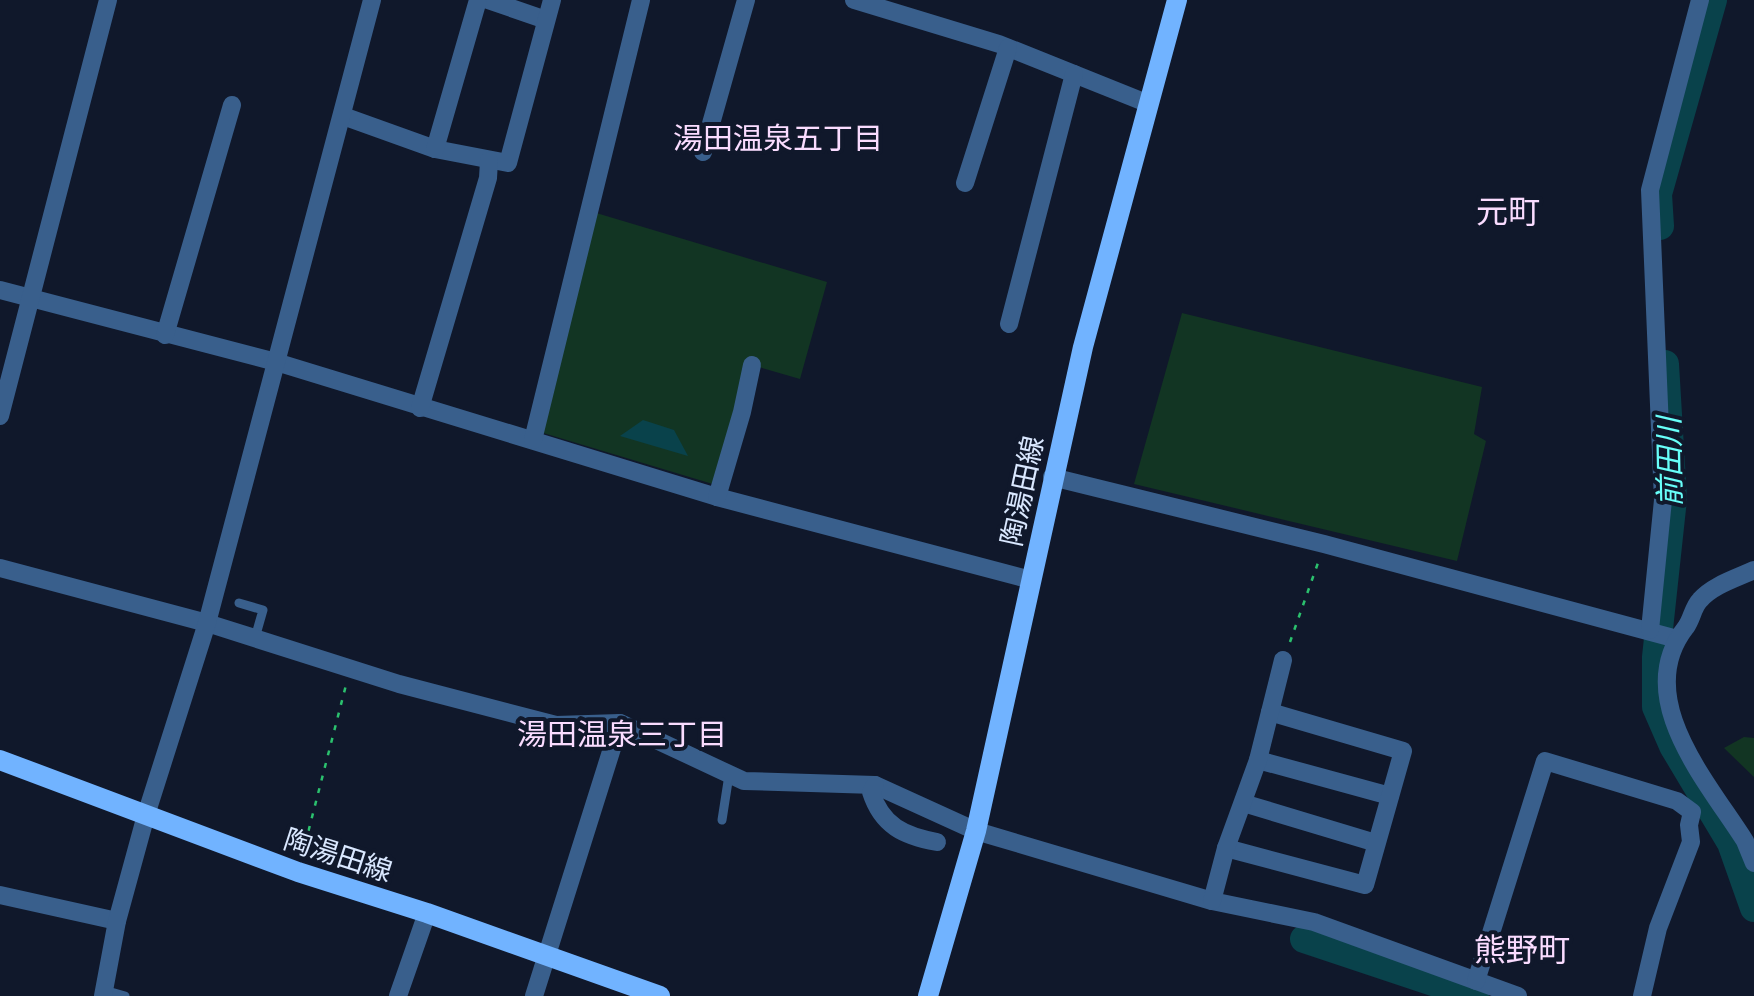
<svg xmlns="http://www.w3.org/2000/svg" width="1754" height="996" font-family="Cabin,'Noto Sans JP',sans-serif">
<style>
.green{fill:#123523}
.water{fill:#09424b}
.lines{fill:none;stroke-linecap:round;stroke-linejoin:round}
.stream{stroke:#09424b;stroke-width:5}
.river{stroke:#09424b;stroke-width:28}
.path{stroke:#2bc16e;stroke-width:2.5;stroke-dasharray:5 8;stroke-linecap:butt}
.service{stroke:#395f8c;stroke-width:9}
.minor{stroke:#395f8c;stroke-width:18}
.secondary{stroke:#71b3ff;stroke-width:20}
.labels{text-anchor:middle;stroke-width:8;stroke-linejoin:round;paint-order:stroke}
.street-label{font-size:28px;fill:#dae8ff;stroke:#10182b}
.neighbourhood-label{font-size:30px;fill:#fadcff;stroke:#10182b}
.water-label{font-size:30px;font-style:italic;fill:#68fffa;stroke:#10182b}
.quarter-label{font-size:32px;fill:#fadcff;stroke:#10182b}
</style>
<rect width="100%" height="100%" fill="#10182b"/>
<!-- green -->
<g class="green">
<path d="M593,212l234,70 -27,97 -48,-14 -36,120 -176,-53z"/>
<path d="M1182,313l300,74 -8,47 12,7 -29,120 -323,-77z"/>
<path d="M1744,737l10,1v39l-30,-29z"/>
</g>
<!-- water -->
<path class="water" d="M643,420l31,10 14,26 -68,-20z"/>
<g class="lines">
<!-- stream -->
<path class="stream" d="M1451,987l6,9"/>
<!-- river -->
<g class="river">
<path d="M1660,226l-2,-32 55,-194"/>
<path d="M1665,364l8,135 -17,158v50l17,39 58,97 23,65"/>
<path d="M1304,939l171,57"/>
</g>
<!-- path -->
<g class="path">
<path d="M1290,642l29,-82"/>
<path d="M302,856l44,-171"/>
</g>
<!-- service -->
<g class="service">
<path d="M239,603l24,7 -8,28"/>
<path d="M722,820l7,-45"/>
<path d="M104,990l21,6"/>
</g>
<!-- minor -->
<g class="minor">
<path d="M488,0l58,20"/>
<path d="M854,0l145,44 150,60"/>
<path d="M343,116l92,33 73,14 44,-163"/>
<path d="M435,149l43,-149"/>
<path d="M703,152l43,-152"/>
<path d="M965,183l43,-135"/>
<path d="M0,290l276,72 441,135 314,83"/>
<path d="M1009,324l65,-250"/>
<path d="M165,335l67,-230"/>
<path d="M420,408l68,-230 1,-17"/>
<path d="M0,416l108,-416"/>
<path d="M533,440l108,-440"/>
<path d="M1052,477l272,67 353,95"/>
<path d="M717,497l25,-85 10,-47"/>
<path d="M0,568l207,55 192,61 157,41 64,-2 124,58 131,4 101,46 236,70 102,21 204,74"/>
<path d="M1754,570c-17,8 -41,15 -54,30 -7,7 -8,19 -14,27 -55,70 21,154 59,214l9,22"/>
<path d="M1650,630l13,-130 -13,-310 50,-190"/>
<path d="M1258,760l132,36"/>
<path d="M875,785l-4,7c11,34 33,44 66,50"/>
<path d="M1243,803l133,40"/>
<path d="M1226,848l139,37 38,-134 -133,-39"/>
<path d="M0,895l117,26"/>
<path d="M1212,901l14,-53 32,-88 25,-100"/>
<path d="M1476,981l69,-220 132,40 15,11 -3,13 2,17 -33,86 -16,68"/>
<path d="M103,996l14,-75 29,-106 61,-192 165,-623"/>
<path d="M398,996l29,-83"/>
<path d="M534,996l86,-273"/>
</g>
<!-- secondary -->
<g class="secondary">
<path d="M0,760l298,112 129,41 233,83"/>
<path d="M928,996l48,-165 107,-484 94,-347"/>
</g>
</g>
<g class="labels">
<!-- street labels -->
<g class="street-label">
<text transform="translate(1022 491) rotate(-78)" y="10">陶湯田線</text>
<text transform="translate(338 855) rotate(18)" y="10">陶湯田線</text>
</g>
<!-- neighbourhood labels -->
<g class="neighbourhood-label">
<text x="778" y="149">湯田温泉五丁目</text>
<text x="622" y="745">湯田温泉三丁目</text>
</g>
<!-- water labels -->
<g class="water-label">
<text transform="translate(1670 462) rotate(-91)" y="10">前田川</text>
</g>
<!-- quarter labels -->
<g class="quarter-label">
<text x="1508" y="223">元町</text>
<text x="1522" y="961">熊野町</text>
</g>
</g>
</svg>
